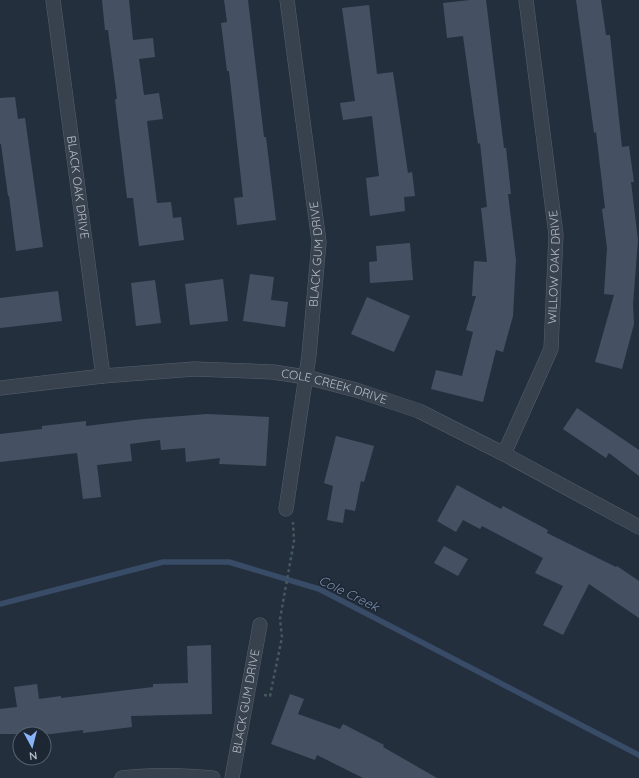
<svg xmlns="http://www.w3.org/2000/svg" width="639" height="778" font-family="Quicksand,sans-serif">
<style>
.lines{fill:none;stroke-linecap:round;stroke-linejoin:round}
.stream{stroke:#394c67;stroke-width:5.5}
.building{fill:#455162}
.street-casing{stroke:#565f6c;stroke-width:15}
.path{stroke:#44595c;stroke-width:2.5;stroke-dasharray:3 3;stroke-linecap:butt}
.street{stroke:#38414e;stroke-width:14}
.labels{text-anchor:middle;stroke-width:3;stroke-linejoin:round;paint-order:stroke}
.street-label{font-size:12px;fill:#b4bcc9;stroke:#1d2633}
.water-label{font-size:13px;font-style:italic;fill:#7c92b1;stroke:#1d2633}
</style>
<rect width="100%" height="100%" fill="#242f3e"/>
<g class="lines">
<!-- stream -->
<path class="stream" d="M0,604l163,-42h66l90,27 320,166"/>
</g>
<!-- building -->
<g class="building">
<path d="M102,0h27l4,40 20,-2 2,19 -16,2 5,36 15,-2 4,26 -16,2 10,82 14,-1 2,16 8,-1 3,23 -45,6 -6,-48h-6l-12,-99h2l-9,-69h-3z"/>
<path d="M224,0h24l16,137h2l10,83 -39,5 -3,-27 9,-1 -14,-126h-2l-6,-48 6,-1z"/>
<path d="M470,0h16l18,148h2l5,46h-3l8,66 -3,56 -10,36 -7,-2 -13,52 -52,-13 5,-19 26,6 11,-44 -7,-2 10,-34h-4l2,-35 13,1 -6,-54 6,-1 -7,-64 -2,1 -15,-108 -16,2 -4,-35z"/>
<path d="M576,0h25l5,35h4l12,112 7,-1 5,36h-3l7,58 -5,64 1,20 -12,45 -27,-7 19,-67 -10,-1 3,-46 -5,-39 3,-1 -9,-76 -2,1z"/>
<path d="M369,5l8,69 16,-2 15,101 4,-1 3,24 -11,1 1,14 -35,5 -4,-38 13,-2 -7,-60 -29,4 -3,-17 15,-2 -13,-93z"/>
<path d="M15,97l3,22 7,-1 18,129 -27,4 -7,-55h-1l-7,-52h-1v-46z"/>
<path d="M410,243l3,37 -43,3 -1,-21 8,-1 -1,-15z"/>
<path d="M250,274l24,3 -3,23 17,2 -3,25 -42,-6z"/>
<path d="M223,279l5,42 -38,4 -5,-41z"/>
<path d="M155,280l6,43 -25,3 -5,-43z"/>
<path d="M58,291l4,30 -62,7v-30z"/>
<path d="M367,297l43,19 -16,36 -43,-18z"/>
<path d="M577,408l62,42v26l-30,-23 -3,5 -43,-29z"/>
<path d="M207,414l62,3 -3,49 -47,-2 1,-6 -34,4 -1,-14 -24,2 -1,-10 -30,4 2,17 -35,4 4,32 -18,2 -6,-46 -77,9v-28l42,-5v-3l44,-5v5l57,-7z"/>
<path d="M336,436l38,10 -10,36 -3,-1 -6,30 -10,-2 -2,14 -16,-3 6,-34 -9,-3z"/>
<path d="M457,485l44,24 2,-3 45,24 -1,3 69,34 1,-1 22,15v37l-50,-34 -26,51 -20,-10 20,-39 -28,-13 8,-15 -61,-32 -2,3 -17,-9 -7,12 -19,-11z"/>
<path d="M444,546l24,13 -10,17 -24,-13z"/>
<path d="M211,645l1,69 -81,2 1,11 -49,6v-3l-32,4h-51v-25l17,-2 -3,-20 23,-3 2,15 22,-3v2l92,-11v-3l35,-1 -1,-37z"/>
<path d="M290,694l14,5 -6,15 42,15 3,-5 41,21 -1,2 54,31h-74l-46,-23 -2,5 -44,-16z"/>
</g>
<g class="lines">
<defs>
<g id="street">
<path id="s1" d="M53,0l50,376"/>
<path id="s2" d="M0,388l103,-12 91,-7 79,3 33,5 50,13 63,21 85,43 135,73"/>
<path id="s3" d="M504,454l47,-105 5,-114 -30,-235"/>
<path id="s4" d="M286,509l23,-154 10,-113 -32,-242"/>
<path d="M122,778c30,-4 61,-3 91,0"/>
<path id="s5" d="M232,778l28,-153"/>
</g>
</defs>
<!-- street casing -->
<use href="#street" class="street-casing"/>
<!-- path -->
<path class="path" d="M264,695l6,1 12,-59 -2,-18 14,-78 -1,-19"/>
<!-- street -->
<use href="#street" class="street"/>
</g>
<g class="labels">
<!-- street labels -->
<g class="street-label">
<text dy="4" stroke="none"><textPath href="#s1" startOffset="189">BLACK OAK DRIVE</textPath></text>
<text dy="4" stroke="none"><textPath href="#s4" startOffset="257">BLACK GUM DRIVE</textPath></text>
<text dy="4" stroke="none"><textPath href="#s3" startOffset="197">WILLOW OAK DRIVE</textPath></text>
<text dy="4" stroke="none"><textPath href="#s2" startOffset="337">COLE CREEK DRIVE</textPath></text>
<text dy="4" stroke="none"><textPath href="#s5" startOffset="78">BLACK GUM DRIVE</textPath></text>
</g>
<!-- water labels -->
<g class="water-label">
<text transform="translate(349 593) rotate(26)" y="5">Cole Creek</text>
</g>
</g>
<!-- north arrow -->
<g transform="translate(32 746) rotate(173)"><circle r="19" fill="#1d2633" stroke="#59626f"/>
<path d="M0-3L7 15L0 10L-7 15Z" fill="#8ab4f8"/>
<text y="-6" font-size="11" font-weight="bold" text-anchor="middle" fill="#b4bcc9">N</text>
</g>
</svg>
